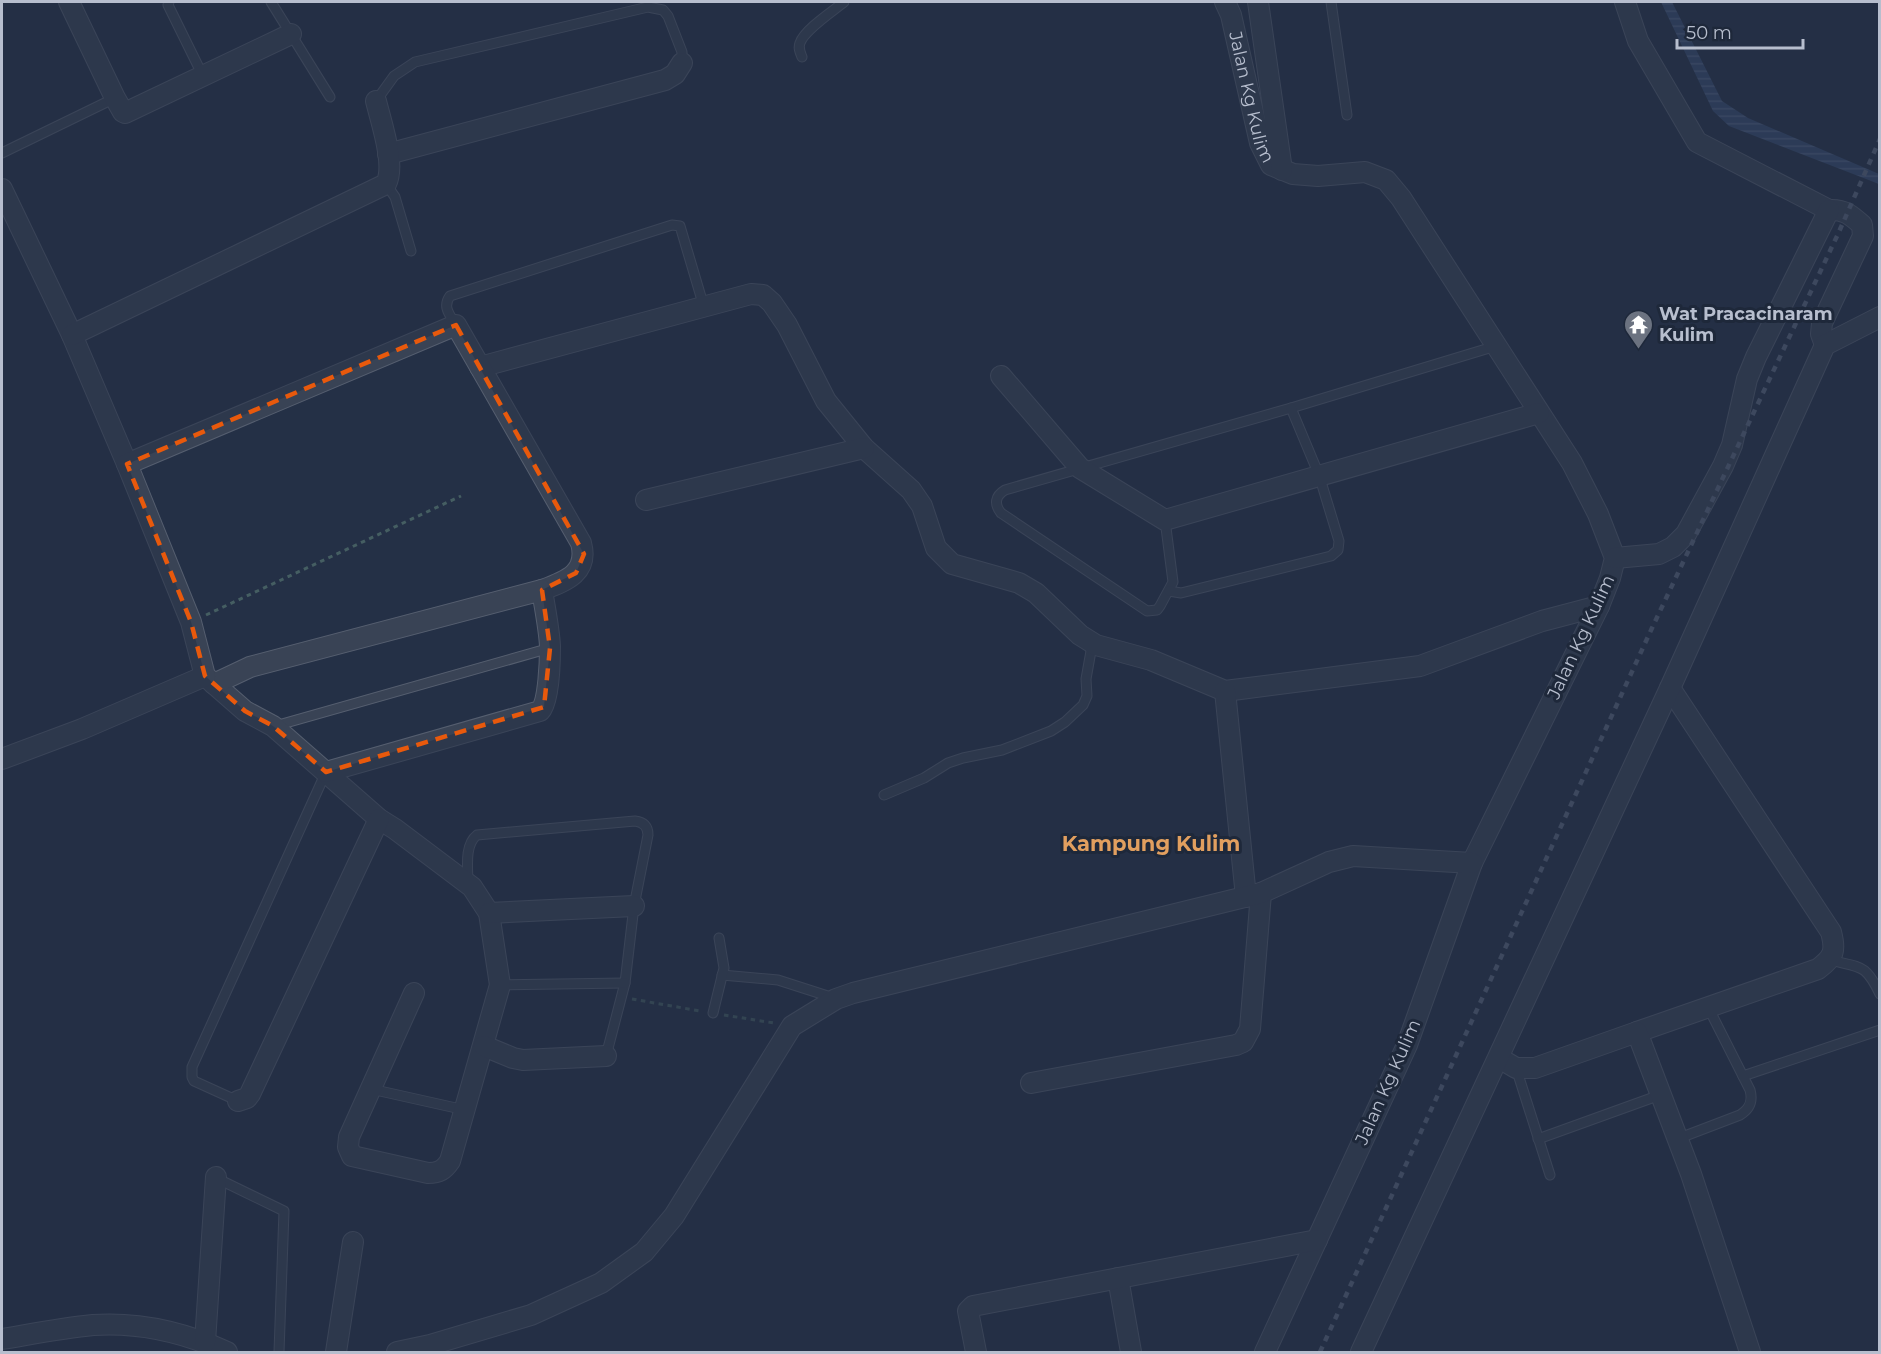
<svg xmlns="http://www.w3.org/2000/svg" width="1881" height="1354" font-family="Montserrat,sans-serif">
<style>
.water{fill:url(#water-rules)}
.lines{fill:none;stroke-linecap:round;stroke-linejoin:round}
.service-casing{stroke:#555e6f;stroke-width:11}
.minor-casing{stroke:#555e6f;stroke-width:22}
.path{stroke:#455e62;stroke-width:3;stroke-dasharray:4.5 4.5;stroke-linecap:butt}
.service{stroke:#394355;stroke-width:9}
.minor{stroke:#394355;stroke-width:20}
.rail{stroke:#5b667c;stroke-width:4.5;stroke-dasharray:6 6;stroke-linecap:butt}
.marked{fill:none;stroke:#e8590c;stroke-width:4.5;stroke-dasharray:12 8;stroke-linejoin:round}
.labels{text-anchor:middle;stroke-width:6;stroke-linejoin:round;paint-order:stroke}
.street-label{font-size:18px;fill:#b7bece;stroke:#1e283a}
.poi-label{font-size:18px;font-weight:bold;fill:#b7bece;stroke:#1e283a;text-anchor:start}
.quarter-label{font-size:21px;font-weight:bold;fill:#e19f5f;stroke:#1e283a}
</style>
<defs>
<pattern id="water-rules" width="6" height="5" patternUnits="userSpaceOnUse" patternTransform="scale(1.5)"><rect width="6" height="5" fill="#364a6e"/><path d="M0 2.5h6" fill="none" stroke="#516282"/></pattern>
</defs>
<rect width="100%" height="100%" fill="#243046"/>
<!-- water -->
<path class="water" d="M1661,2h11l50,99 26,17 131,56v10l-150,-58 -16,-15z"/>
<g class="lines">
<defs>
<g id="service">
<path d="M169,2l-1,3 35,71"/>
<path d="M271,2l59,95"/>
<path d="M1331,2l16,113"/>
<path d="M802,57c-2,-5 -4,-9 -2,-14 4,-13 33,-32 44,-41"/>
<path d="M376,101l18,-25 21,-14 233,-55 15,3 5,6 14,36v11"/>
<path d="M2,153l113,-55"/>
<path d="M386,184l9,13 16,54"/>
<path d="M456,325c-6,-10 -14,-18 -6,-29l222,-71 8,1 24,81"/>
<path d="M1165,520l8,62 -13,24 -3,4 -10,1 -146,-98c-7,-9 -6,-17 4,-23l286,-82 205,-62"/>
<path d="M1169,591l12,2 150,-37 7,-6 1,-9 -20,-66 -28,-67"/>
<path d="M275,726l275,-78"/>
<path d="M884,795l40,-17 24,-15 15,-5 39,-8 49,-19 14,-9 18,-17 4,-9 -1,-17 5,-28 -3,-8"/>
<path d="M468,884c0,-15 -4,-39 9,-49l158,-14c8,1 13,5 13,14l-14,71 -9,77 -19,73"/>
<path d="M1830,960c31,8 35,3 50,34"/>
<path d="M722,975l56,5 56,18"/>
<path d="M500,985l125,-2"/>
<path d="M713,1013l11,-45 -5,-30"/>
<path d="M1516,1068l34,107"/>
<path d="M1743,1076l137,-46"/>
<path d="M371,1089l94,21"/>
<path d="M238,1101l-44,-20 -2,-4v-10l134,-295"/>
<path d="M1538,1139l122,-44"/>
<path d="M1677,1139l63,-24c10,-6 13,-14 10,-25l-42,-83"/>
<path d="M216,1178l68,33 -5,141"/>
</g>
<g id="minor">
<path d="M69,2l46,96 8,14 2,1 166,-79"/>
<path id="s1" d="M1225,2l6,13 29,128 11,22 22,9 25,2 47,-4 21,8 15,18 171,265 26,51 17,44 -5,20 -11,28 -127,257 -65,182 -142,307"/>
<path d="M1258,2l24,168"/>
<path d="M1625,2l13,39 59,101 132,68c15,-1 22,5 33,15l1,11 -41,87 -1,11 4,11"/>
<path d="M388,154l277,-74 10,-6 7,-11"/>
<path d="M2,189l70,146 55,129 64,158 14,54 40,35 28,15 106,93 16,10 77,58 17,26 11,72 -50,176c-6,9 -11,12 -22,12l-76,-17 -4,-9 1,-10 65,-144"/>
<path d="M72,335l314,-151c10,-19 -5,-62 -10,-83"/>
<path d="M480,367l271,-73 12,1 9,8 15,22 39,76 38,47 47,42 11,16 14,42 16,16 67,19 17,10 44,42 16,10 55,15 74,31 195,-25 122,-45 57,-15"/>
<path d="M1001,376l79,92 85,52 374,-107"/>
<path d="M127,464l329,-139 125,218c8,30 -15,38 -39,47"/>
<path d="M646,500l218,-52"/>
<path d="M1615,558l44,-4 14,-7 13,-13 37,-68 9,-21 15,-66 9,-22 73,-147"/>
<path d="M214,684l36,-17 292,-77c3,19 7,38 8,56 0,14 -1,56 -10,65l-214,61"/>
<path d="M1225,691l21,206"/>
<path d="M2,759l80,-30 123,-53"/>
<path d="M489,913l145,-7"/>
<path d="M1637,1032l181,-63c16,-12 18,-18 13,-37l-161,-244"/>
<path d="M484,1046l29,12 10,2 83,-4"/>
<path d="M1499,1058l17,10h19l102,-36 54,142 59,178"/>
<path d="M1031,1083l205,-38 7,-3 7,-13 11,-136"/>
<path d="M238,1101l9,-3 3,-4 129,-275"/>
<path d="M1118,1278l13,74"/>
<path d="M2,1339c30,-5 60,-11 91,-14 46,-3 93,8 134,27"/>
<path d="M205,1342l11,-165"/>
<path d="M336,1352l17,-110"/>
<path d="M397,1352l33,-7 101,-30 70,-32 43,-31 30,-36 118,-190 44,-27 17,-6 408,-100 68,-31 24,-6 119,7"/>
<path d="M976,1352l-8,-41 5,-5 344,-66"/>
<path d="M1361,1352l309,-664 155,-343 55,-28"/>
</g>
</defs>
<!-- service casing -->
<use href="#service" class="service-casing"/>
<!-- minor casing -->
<use href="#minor" class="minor-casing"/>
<!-- path -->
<g class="path">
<path d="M206,615l255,-119"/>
<path d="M632,999l68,12"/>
<path d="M724,1015l50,8"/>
</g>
<!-- service -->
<use href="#service" class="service"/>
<!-- minor -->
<use href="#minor" class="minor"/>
<!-- rail -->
<path class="rail" d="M1320,1352l332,-724 186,-394 42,-95"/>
</g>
<!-- marked area -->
<path d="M0 0H1881V1354H0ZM456,325l128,229 -8,19 -34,17 8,58 -6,59 -218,65 -53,-46 -28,-15 -40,-35 -14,-54 -64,-158z" fill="#243046" fill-opacity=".55" fill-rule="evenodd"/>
<path class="marked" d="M456,325l128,229 -8,19 -34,17 8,58 -6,59 -218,65 -53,-46 -28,-15 -40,-35 -14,-54 -64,-158z"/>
<!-- icons -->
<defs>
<symbol id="temple-pin" viewBox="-11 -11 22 30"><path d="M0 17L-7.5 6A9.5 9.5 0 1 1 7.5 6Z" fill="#6b7280" stroke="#1e283a"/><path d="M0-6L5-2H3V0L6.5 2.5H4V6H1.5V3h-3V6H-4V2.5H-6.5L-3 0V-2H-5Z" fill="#fff"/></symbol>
</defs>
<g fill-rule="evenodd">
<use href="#temple-pin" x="1622" y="308" width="33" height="45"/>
</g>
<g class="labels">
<!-- street labels -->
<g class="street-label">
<text dy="6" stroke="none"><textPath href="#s1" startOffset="99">Jalan Kg Kulim</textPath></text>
<text transform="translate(1581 637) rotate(-65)" y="6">Jalan Kg Kulim</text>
<text transform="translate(1388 1082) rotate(-66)" y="6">Jalan Kg Kulim</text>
</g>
<!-- poi labels -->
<g class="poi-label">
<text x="1659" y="320">Wat Pracacinaram<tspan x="1659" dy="21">Kulim</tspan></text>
</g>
<!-- quarter labels -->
<g class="quarter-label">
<text x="1151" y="851">Kampung Kulim</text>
</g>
</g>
<!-- border -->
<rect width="1881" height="1354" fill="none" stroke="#b7bece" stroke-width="6"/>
<!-- scale -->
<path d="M1677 39v9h126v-9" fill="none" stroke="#b7bece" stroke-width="3"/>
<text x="1686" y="39" font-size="18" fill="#b7bece" stroke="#1e283a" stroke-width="4.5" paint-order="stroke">50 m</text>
</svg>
